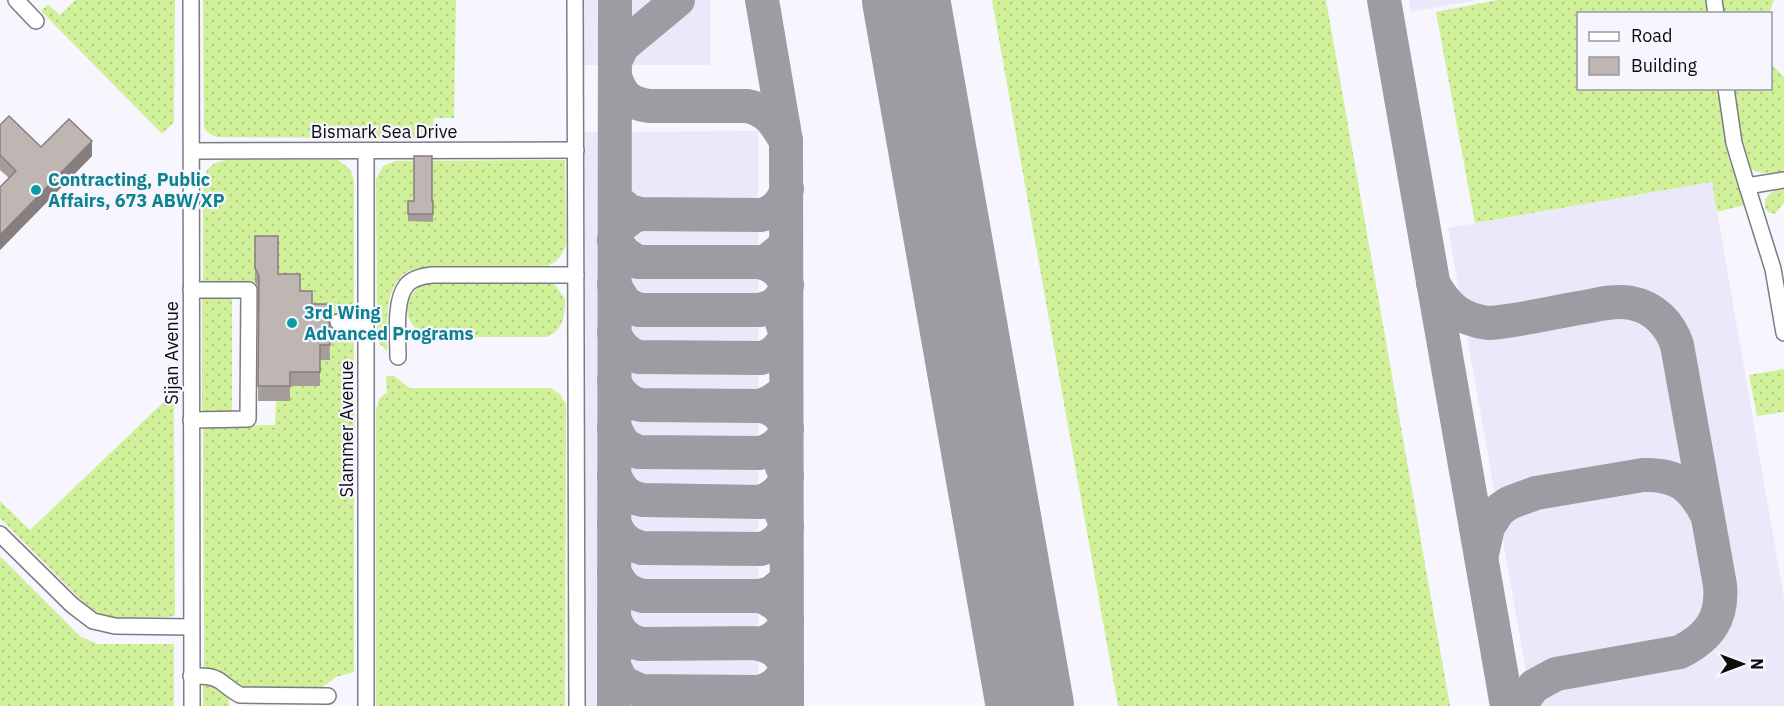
<svg xmlns="http://www.w3.org/2000/svg" width="1784" height="706" font-family="'IBM Plex Sans',sans-serif">
<style>
.built{fill:#ebe9f9}
.grass{fill:url(#grass-dots)}
.lines{fill:none;stroke-linecap:round;stroke-linejoin:round}
.taxiway{stroke:#9c9ca2;stroke-width:34}
.runway{stroke:#9c9ca2;stroke-width:88}
.minor-casing{stroke:#7c7c83;stroke-width:18}
.minor{stroke:#fff;stroke-width:15}
.wall{fill:#a49d9a}
.shaded-wall{fill:#867f7d}
.building{fill:#bfb6b3;stroke:#867f7d;stroke-width:1.5}
.culture-dot{fill:#0f9aa8;stroke:#f7f6ff;stroke-width:2}
.labels{text-anchor:middle;stroke-width:4.5;stroke-linejoin:round;paint-order:stroke}
.street-label{font-size:18px;fill:#0b0b0e;stroke:#f7f6ff}
.culture-label{font-size:18px;font-weight:bold;fill:#0d838f;stroke:#f7f6ff;text-anchor:start}
</style>
<defs>
<pattern id="grass-dots" width="8" height="8" patternUnits="userSpaceOnUse" patternTransform="scale(1.5)"><rect width="8" height="8" fill="#d0f199"/><path d="M2 2h.1M6 6h.1" fill="none" stroke="#b1cd83" stroke-width="1.8" stroke-linecap="round"/></pattern>
</defs>
<rect width="100%" height="100%" fill="#f7f6ff"/>
<!-- built -->
<g class="built">
<rect x="584" y="0" width="126" height="65"/>
<path d="M1409,0h68l-66,12z"/>
<path d="M758,131v575h-172l-2,-574z"/>
<path d="M1712,182l72,416v108h-252l-84,-478z"/>
</g>
<!-- grass -->
<g class="grass">
<path d="M75,0h100l-1,122 -12,12 -121,-123 7,-7 12,11z"/>
<path d="M203,0h253l-2,118h-20l-1,16 -9,4 -208,-1 -8,-4 -4,-5z"/>
<path d="M992,0h334l124,706h-332z"/>
<path d="M1497,0h212l2,13 -133,1v74l141,1 7,57 19,59 -28,7 -5,-30 -237,41 -39,-211z"/>
<path d="M1720,0h54l-5,14 -47,-1z"/>
<path d="M1771,64l13,13v96c-11,1 -28,2 -36,-7 -10,-11 -13,-61 -16,-77l38,-1z"/>
<path d="M226,160h112l12,9 4,10v493l-18,5 -16,12h-80l-36,-18 -1,-245 72,-1 1,-24 14,-15h30v-26l10,-1v-41h-18l-29,-12 -28,-56v35h-49l-3,-3v-103c4,-12 10,-17 23,-19z"/>
<path d="M565,160l1,85c-5,13 -10,18 -23,23l-118,-1c-6,2 -13,2 -18,5 -25,17 -19,53 -20,79l-8,-8 -2,-10 -1,-154 7,-13 13,-5z"/>
<path d="M1784,186v17l-9,11 -7,-2 -3,-4v-9c5,-6 10,-11 19,-13z"/>
<path d="M434,281h113l8,4 10,14c0,16 -2,33 -19,38h-111c-36,-5 -38,-48 -1,-56z"/>
<path d="M211,295l21,1v117l-30,-1v-113z"/>
<path d="M1784,369v43l-27,4 -8,-41z"/>
<path d="M386,376h8l16,12h141l9,6 6,10 -1,302h-189v-296l3,-11 8,-7z"/>
<path d="M174,392l1,223 -5,2 -54,1 -14,-3 -16,-10 -86,-87v-17l30,29z"/>
<path d="M0,556l81,81 17,7h76v62h-174z"/>
<path d="M205,682c12,6 25,9 24,24h-26v-22z"/>
</g>
<g class="lines">
<!-- taxiway -->
<g class="taxiway">
<path d="M762,0l24,141 1,565"/>
<path d="M1384,0l123,706"/>
<path d="M615,62l6,-13 4,-5 53,-44"/>
<path d="M615,77c7,19 13,26 34,29h98c21,4 29,18 39,35"/>
<path d="M621,204l8,7 11,3 121,1c14,-3 22,-13 26,-26"/>
<path d="M640,214c-13,4 -22,13 -26,26l11,14 13,8h121l8,-1 12,-10"/>
<path d="M1433,283c14,24 26,36 55,40 32,-2 65,-11 97,-16 15,-3 31,-7 46,-4 23,4 39,21 46,42l43,240c3,34 -11,52 -40,67l-124,22 -22,12 -15,20"/>
<path d="M614,285l12,19 13,6h121c15,-3 22,-11 27,-25 -7,-13 -13,-20 -28,-23"/>
<path d="M614,333c6,12 11,19 24,24l123,1c13,-3 21,-11 25,-24l-4,-11"/>
<path d="M614,381c5,12 13,21 27,24l119,1 10,-4 9,-6"/>
<path d="M614,427l10,18 14,7 122,1c14,-4 21,-10 27,-24 -5,-13 -13,-21 -27,-23"/>
<path d="M614,475c7,15 13,22 29,25l118,2c14,-6 21,-12 26,-27l-5,-8"/>
<path d="M614,523c6,14 13,21 28,25l119,1c14,-4 19,-11 26,-23l-5,-11"/>
<path d="M1482,554l6,-27 11,-17 10,-7 27,-10 107,-18c33,-1 49,10 64,40"/>
<path d="M614,571c7,15 13,21 29,25h117l11,-3 10,-8"/>
<path d="M614,617c4,14 12,23 26,27l124,-1c12,-5 18,-11 23,-23 -6,-13 -13,-19 -27,-24"/>
<path d="M614,666l8,16 19,9 118,1c15,-4 22,-11 28,-25 -7,-13 -13,-20 -28,-23"/>
<path d="M614,706l1,-706"/>
<path d="M1014,706l5,-19 1,-36"/>
</g>
<!-- runway -->
<path class="runway" d="M906,0l124,706"/>
<defs>
<g id="minor">
<path d="M16,0l20,21"/>
<path d="M191,0l1,706"/>
<path d="M575,0l2,706"/>
<path d="M1714,0l2,14"/>
<path d="M1726,88l8,55 13,43"/>
<path d="M192,151l384,-1"/>
<path d="M366,152v554"/>
<path d="M1784,180l-37,6 26,83 11,64"/>
<path d="M338,322l28,1"/>
<path d="M398,357c0,-19 -4,-56 8,-71 6,-8 16,-10 26,-11h144"/>
<path d="M191,420l57,-1 1,-129h-58"/>
<path d="M0,534l72,71 21,16 22,5 76,1"/>
<path d="M191,676c10,0 20,-1 29,5 7,5 12,10 20,14l88,1"/>
</g>
</defs>
<!-- minor casing -->
<use href="#minor" class="minor-casing"/>
<!-- minor -->
<use href="#minor" class="minor"/>
</g>
<!-- wall -->
<g class="wall">
<path d="M0,125l41,22 51,9 -92,94v-63l9,-9 -9,-8z"/>
<path d="M408,201h25v21l-25,-1z"/>
<path d="M255,236l23,38 22,17 12,13h17l1,56h-10v26h-30v15h-32l1,-111 -4,-8z"/>
</g>
<!-- shaded-wall -->
<path class="shaded-wall" d="M92,141v15l-92,94v-15z"/>
<!-- building -->
<g class="building">
<path d="M9,116l32,31 28,-28 23,22 -92,94v-48l16,-16 -16,-16v-30z"/>
<path d="M414,156h18v45h1v13h-25v-13h6z"/>
<path d="M255,236h23v38h22v17h12v13h17l1,41h-10v27h-30v14h-32l1,-110 -4,-8z"/>
</g>
<!-- markers -->
<g class="culture-dot">
<circle cx="36" cy="190" r="6"/>
<circle cx="292" cy="323" r="6"/>
</g>
<g class="labels">
<!-- street labels -->
<g class="street-label">
<text x="384" y="138">Bismark Sea Drive</text>
<text transform="translate(172 353) rotate(-90)" y="6">Sijan Avenue</text>
<text transform="translate(347 429) rotate(-90)" y="6">Slammer Avenue</text>
</g>
<!-- culture labels -->
<g class="culture-label">
<text x="48" y="186">Contracting, Public<tspan x="48" dy="21">Affairs, 673 ABW/XP</tspan></text>
<text x="304" y="319">3rd Wing<tspan x="304" dy="21">Advanced Programs</tspan></text>
</g>
</g>
<!-- legend -->
<rect x="1577" y="12" width="195" height="78" fill="#f7f6ff" stroke="#99989f" stroke-width="1.5"/>
<rect x="1589" y="32" width="30" height="9" fill="#ffffff" stroke="#99989f" stroke-width="1.5"/>
<text x="1631" y="42" font-size="18" fill="#0b0b0e">Road</text>
<rect x="1589" y="57" width="30" height="18" fill="#bfb6b3" stroke="#99989f" stroke-width="1.5"/>
<text x="1631" y="72" font-size="18" fill="#0b0b0e">Building</text>
<!-- north arrow -->
<g transform="translate(1742 664) rotate(90)" stroke="#f7f6ff" stroke-width="4.5" paint-order="stroke">
<path d="M0-4.5L10 22L0 15L-10 22Z" fill="#0b0b0e"/>
<text y="-9" font-size="16" font-weight="bold" text-anchor="middle" fill="#0b0b0e">N</text>
</g>
</svg>
